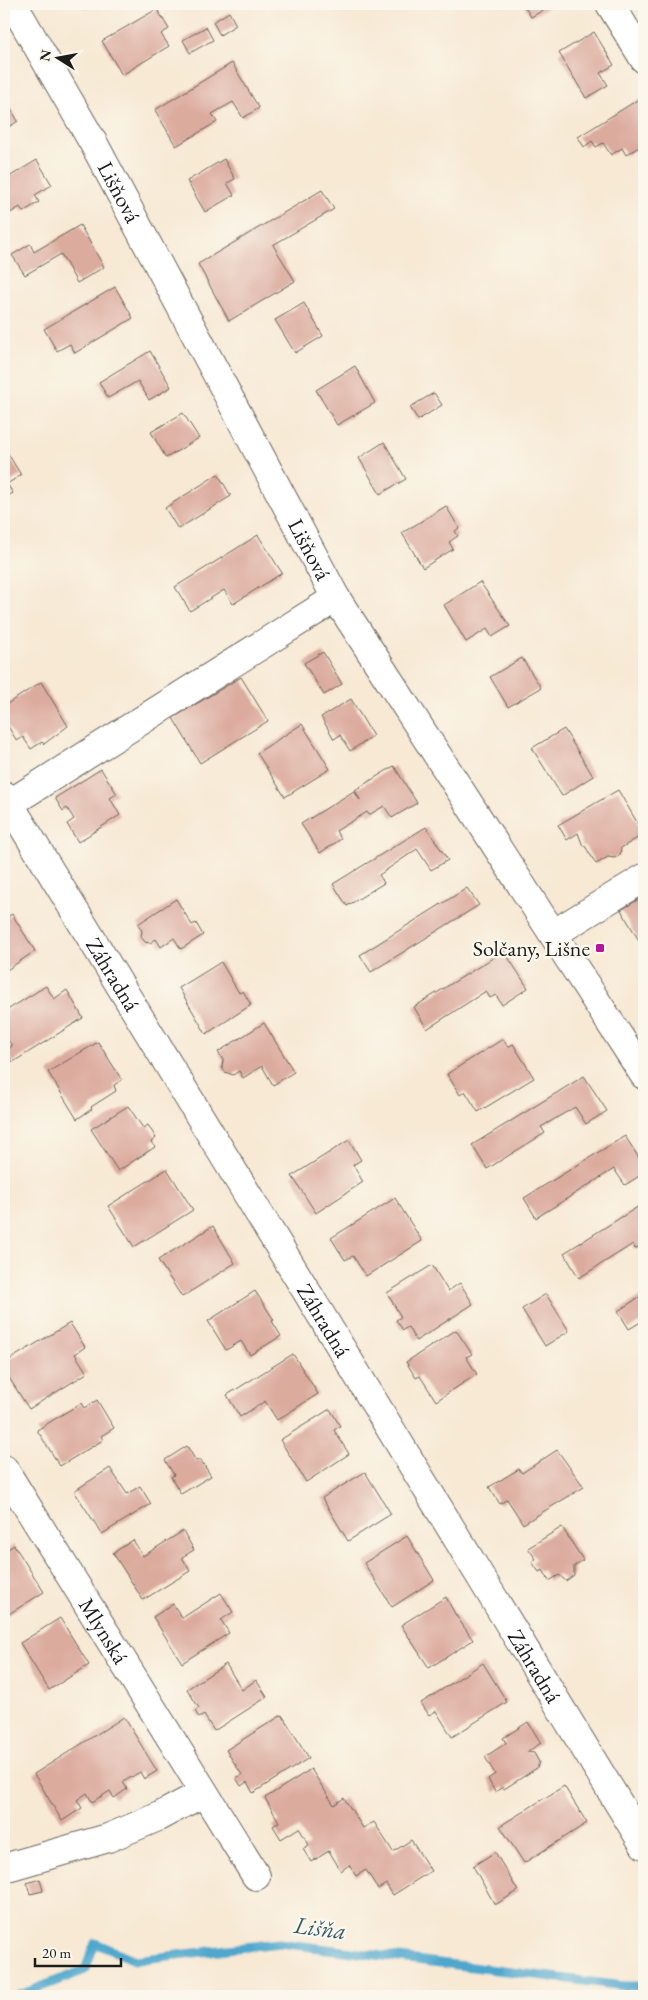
<svg xmlns="http://www.w3.org/2000/svg" width="648" height="2000" font-family="'EB Garamond',serif">
<style>
.lines{fill:none;stroke-linecap:round;stroke-linejoin:round}
.stream{stroke:#50a7cd;stroke-width:9}
.building{fill:#dbab9e}
.minor-casing{stroke:#69645c;stroke-width:30}
.major-casing{stroke:#69645c;stroke-width:30}
.minor{stroke:#fff;stroke-width:28}
.major{stroke:#fff;stroke-width:28}
.poi-dot{fill:#b5179e;stroke:#fbf7ec;stroke-width:2}
.labels{text-anchor:middle;stroke-width:4.5;stroke-linejoin:round;paint-order:stroke}
.street-label{font-size:22px;fill:#1c1c1c;stroke:#fbf7ec}
.poi-label{font-size:22px;fill:#1c1c1c;stroke:#fbf7ec;text-anchor:end}
.water-label{font-size:24px;font-style:italic;fill:#335b6c;stroke:#fbf7ec}
</style>
<rect width="100%" height="100%" fill="#fbf7ec"/>
<filter id="ink" filterUnits="userSpaceOnUse"><feTurbulence type="fractalNoise" baseFrequency=".02" numOctaves="2"/><feDisplacementMap in="SourceGraphic" scale="10" xChannelSelector="R" yChannelSelector="G"/><feConvolveMatrix kernelMatrix="1 2 1 2 8 2 1 2 1" color-interpolation-filters="sRGB"/></filter>
<filter id="wash" filterUnits="userSpaceOnUse"><feTurbulence type="fractalNoise" baseFrequency=".0096" numOctaves="4" result="noise"/><feDisplacementMap in="SourceGraphic" scale="20" xChannelSelector="R" yChannelSelector="G"/><feGaussianBlur stdDeviation="1.12" result="paint"/><feColorMatrix in="noise" values="0 0 0 0 0 0 0 0 0 0 0 0 0 0 0 0 0 1.4 0 .05"/><feComposite in="paint" operator="in"/></filter>
<g filter="url(#wash)">
<rect width="100%" height="100%" fill="#f7e9d4"/>
<g class="lines">
<!-- stream -->
<path class="stream" d="M17,1996l68,-26 10,-27 40,17 144,-17 345,43h20"/>
</g>
<g id="blocks">
<!-- building -->
<g class="building">
<path d="M82,4h12l-8,5z"/>
<path d="M523,4h31l-23,13z"/>
<path d="M157,9l12,20 -8,5 8,12 -47,29 -20,-34z"/>
<path d="M229,12l7,13 -16,10 -7,-13z"/>
<path d="M206,27l7,13 -23,13 -7,-13z"/>
<path d="M594,32l20,33 -14,8 8,12 -22,13 -27,-45z"/>
<path d="M232,63l27,45 -16,10 -10,-16 -21,12 5,8 -41,24 -21,-36z"/>
<path d="M4,97l14,24 -14,9z"/>
<path d="M639,99l5,8v37l-18,11 -4,-7 -11,7 -8,-12 -7,4 -4,-6 -8,6 -6,-10z"/>
<path d="M224,159l11,20 -8,4 7,12 -29,17 -18,-31z"/>
<path d="M37,160l15,25 -17,10 4,7 -16,10 -3,-5 -16,10v-37z"/>
<path d="M322,190l12,19 -61,36 22,36 -66,40 -31,-57z"/>
<path d="M80,225l24,42 -27,16 -16,-29 -36,21 -13,-20 18,-11 4,8z"/>
<path d="M115,287l18,31 -58,35 -5,-9 -13,7 -13,-22z"/>
<path d="M304,303l19,33 -28,17 -20,-33z"/>
<path d="M150,351l21,36 -22,13 -11,-19 -30,17 -9,-16z"/>
<path d="M355,366l20,37 -38,22 -21,-35z"/>
<path d="M434,393l8,12 -24,15 -8,-13z"/>
<path d="M183,413l16,25 -33,20 -15,-26z"/>
<path d="M384,442l22,37 -26,15 -21,-36z"/>
<path d="M4,447l17,28 -14,9 6,9 -9,5z"/>
<path d="M218,474l13,22 -53,33 -13,-21z"/>
<path d="M446,506l13,22 -4,3 3,5 -9,6 4,7 -30,19 -21,-35z"/>
<path d="M258,535l24,38 -49,31 -9,-14 -34,21 -15,-24z"/>
<path d="M480,582l30,44 -18,11 -5,-8 -21,13 -22,-37z"/>
<path d="M323,652l19,32 -18,11 -20,-32z"/>
<path d="M522,658l19,30 -33,19 -18,-30z"/>
<path d="M241,677l27,44 -68,42 -27,-45z"/>
<path d="M41,682l27,44 -24,18 -2,-2 -11,7 -8,-12 -6,4 -13,-21v-10l1,-1 -1,-3z"/>
<path d="M351,699l22,37 -23,15 -10,-16 -6,4 -13,-22z"/>
<path d="M302,724l28,45 -45,28 -28,-44z"/>
<path d="M564,729l29,47 -31,20 -30,-48z"/>
<path d="M394,766l23,37 -25,15 -8,-12 -15,9 -2,-3 -31,19 5,8 -21,14 -19,-29 53,-33 6,9 -5,-10z"/>
<path d="M101,769l16,25 -7,4 10,17 -42,27 -11,-18 7,-5 -7,-11 -4,3 -8,-13z"/>
<path d="M618,790l26,44 -23,14 -1,7 -6,3 -6,-1 -12,7 -11,-18h-2l-5,-13 -11,7 -9,-15z"/>
<path d="M426,827l22,33 -17,10 -14,-21 -38,26 5,8 -37,23 -14,-22z"/>
<path d="M467,888l12,17 -108,67 -11,-17z"/>
<path d="M644,896v53l-23,-39z"/>
<path d="M176,899l16,26 4,-2 7,12 -22,14 -7,-11 -13,9 -5,-8 -6,4 -5,-1 -4,-5 1,-6 -4,-7z"/>
<path d="M12,914l23,37 -31,21v-53z"/>
<path d="M504,951l24,37 -26,17 -6,-10 -6,3 -4,-7 -59,38 -13,-22z"/>
<path d="M221,962l18,31 4,-2 8,14 -45,29 -27,-46z"/>
<path d="M46,986l8,13 13,-9 16,28 -70,44 -7,-12 6,-4 -8,-13v-21z"/>
<path d="M264,1023l30,49 -21,13 -11,-19 -19,12 -4,-7 -6,4 -8,-3 -3,-5 1,-7 -5,-8z"/>
<path d="M503,1039l5,8 5,-3 21,34 -56,34 -13,-21 -5,4 -13,-21z"/>
<path d="M98,1042l24,38 -8,5 2,6 -25,16 1,2 -15,10 -29,-47z"/>
<path d="M584,1076l23,35 -21,13 -11,-17 -34,20 4,6 -58,36 -15,-24z"/>
<path d="M128,1106l15,22 5,-3 8,13 -5,4 4,5 -37,24 -27,-42z"/>
<path d="M625,1136l19,30v7l-19,12 -11,-16 -78,49 -12,-20z"/>
<path d="M349,1140l12,20 -8,5 10,17 -47,31 -24,-37z"/>
<path d="M167,1169l26,41 -59,37 -26,-41z"/>
<path d="M395,1198l27,43 -56,35 -13,-20 -8,4 -14,-22z"/>
<path d="M644,1203v41l-9,5 -2,-5 -54,34 -15,-25z"/>
<path d="M213,1226l22,37 -53,34 -24,-37z"/>
<path d="M432,1265l16,26 12,-8 13,21 -57,37 -8,-14 -5,3 -7,-10 5,-3 -14,-24z"/>
<path d="M255,1291l19,29 -2,1 9,15 -31,19 -9,-14 -15,9 -18,-29z"/>
<path d="M546,1294l23,37 -24,15 -23,-37z"/>
<path d="M644,1294v26l-15,9 -11,-18z"/>
<path d="M70,1323l15,24 -10,7 12,19 -58,36 -25,-39v-7z"/>
<path d="M456,1330l16,24 -6,3 11,17 -41,27 -16,-25 -4,2 -10,-16z"/>
<path d="M293,1354l25,40 -41,26 -12,-19 -25,16 -13,-22z"/>
<path d="M97,1400l17,28 -13,8 2,4 -43,26 -23,-36 44,-27 3,5z"/>
<path d="M330,1409l10,17 -6,4 15,24 -43,28 -26,-42z"/>
<path d="M187,1446l9,15 4,-2 11,17 -30,18 -10,-17 3,-2 -9,-15z"/>
<path d="M557,1450l27,37 -61,37 -16,-25 -7,5 -11,-17 30,-18 3,4z"/>
<path d="M110,1468l17,26 13,-8 11,18 -49,30 -28,-43z"/>
<path d="M365,1472l26,42 -43,27 -26,-43z"/>
<path d="M562,1527l21,33 -9,6v9l-8,6 -7,-6 -10,6 -6,-11 -4,2 -7,-10 4,-3 -8,-11z"/>
<path d="M183,1531l11,19 -12,7 8,14 -47,29 -30,-47 20,-13 10,16z"/>
<path d="M407,1536l27,44 -42,27 -28,-44z"/>
<path d="M14,1545l30,47 -40,25v-65z"/>
<path d="M221,1593l12,19 -12,8 8,13 -47,30 -29,-46 20,-13 9,14z"/>
<path d="M446,1597l9,17 18,26 -44,28 -28,-43z"/>
<path d="M60,1618l29,47 -40,25 -29,-47z"/>
<path d="M483,1663l24,39 -55,35 -16,-26 -7,4 -8,-12z"/>
<path d="M226,1664l16,26 14,-10 11,17 -53,34 -10,-16 -5,3 -4,-7 4,-3 -12,-19z"/>
<path d="M282,1715l27,43 -56,35 -6,-11 -6,4 -5,-8 6,-3 -16,-25z"/>
<path d="M124,1717l33,54 -13,8 -4,-7 -17,10 4,7 -13,9 -4,-7 -18,11 -5,-9 -10,7 5,8 -20,13 -28,-47z"/>
<path d="M528,1722l13,21 -14,9 7,1 5,9 -2,6 -33,21 -1,-2 -8,5 -7,-13 7,-5 -10,-17 21,-14 -3,-5z"/>
<path d="M311,1769l23,36 10,-7 19,30 11,-6 19,30 18,-12 20,31 -38,24 -7,-11 -8,5 -12,-19 -10,6 -7,-11 -8,6 -12,-20 -18,11 -8,-13 6,-4 -10,-17 -18,11 -8,-13 6,-4 -14,-24z"/>
<path d="M564,1786l23,37 -63,40 -24,-37z"/>
<path d="M495,1852l23,39 -23,14 -22,-39z"/>
<path d="M40,1879l3,12 -13,3 -3,-11z"/>
</g>
</g>
</g>
<g filter="url(#ink)">
<use href="#blocks" fill-opacity="0" stroke="#69645c" stroke-width="1"/>
<g class="lines">
<defs>
<g id="minor">
<path d="M610,4l34,55"/>
<path id="s1" d="M4,795l640,1050"/>
<path d="M4,807l332,-209"/>
<path d="M553,934l91,-56"/>
<path id="s2" d="M4,1469l252,407"/>
<path d="M4,1868l104,-30 50,-21 45,-24"/>
</g>
<g id="major">
<path id="s3" d="M13,4l81,140 242,454 308,477"/>
</g>
</defs>
<!-- minor casing -->
<use href="#minor" class="minor-casing"/>
<!-- major casing -->
<use href="#major" class="major-casing"/>
<!-- minor -->
<use href="#minor" class="minor"/>
<!-- major -->
<use href="#major" class="major"/>
</g>
</g>
<!-- markers -->
<rect class="poi-dot" x="595" y="943" width="10" height="10" rx="2.5"/>
<g class="labels">
<!-- street labels -->
<g class="street-label">
<text dy="8" stroke="none"><textPath href="#s3" startOffset="216">Lišňová</textPath></text>
<text dy="8" stroke="none"><textPath href="#s3" startOffset="621">Lišňová</textPath></text>
<text dy="8" stroke="none"><textPath href="#s1" startOffset="210">Záhradná</textPath></text>
<text dy="8" stroke="none"><textPath href="#s1" startOffset="615">Záhradná</textPath></text>
<text dy="8" stroke="none"><textPath href="#s2" startOffset="190">Mlynská</textPath></text>
<text dy="8" stroke="none"><textPath href="#s1" startOffset="1020">Záhradná</textPath></text>
</g>
<!-- poi labels -->
<g class="poi-label">
<text x="590" y="956">Solčany, Lišne</text>
</g>
<!-- water labels -->
<g class="water-label">
<text transform="translate(320 1928) rotate(7)" y="8">Lišňa</text>
</g>
</g>
<!-- margin -->
<rect width="648" height="2000" fill="none" stroke="#fbf7ec" stroke-width="20"/>
<!-- north arrow -->
<g transform="translate(58 58) rotate(281)" stroke="#fbf7ec" stroke-width="4" paint-order="stroke">
<path d="M0-4L9 19L0 12L-9 19Z" fill="#1c1c1c"/>
<text y="-8" font-size="14" font-weight="bold" text-anchor="middle" fill="#1c1c1c">N</text>
</g>
<!-- scale -->
<path d="M35 1958v8h86v-8" fill="none" stroke="#1c1c1c" stroke-width="2.5"/>
<text x="42" y="1958" font-size="15" fill="#1c1c1c" stroke="#fbf7ec" stroke-width="4" paint-order="stroke">20 m</text>
</svg>
